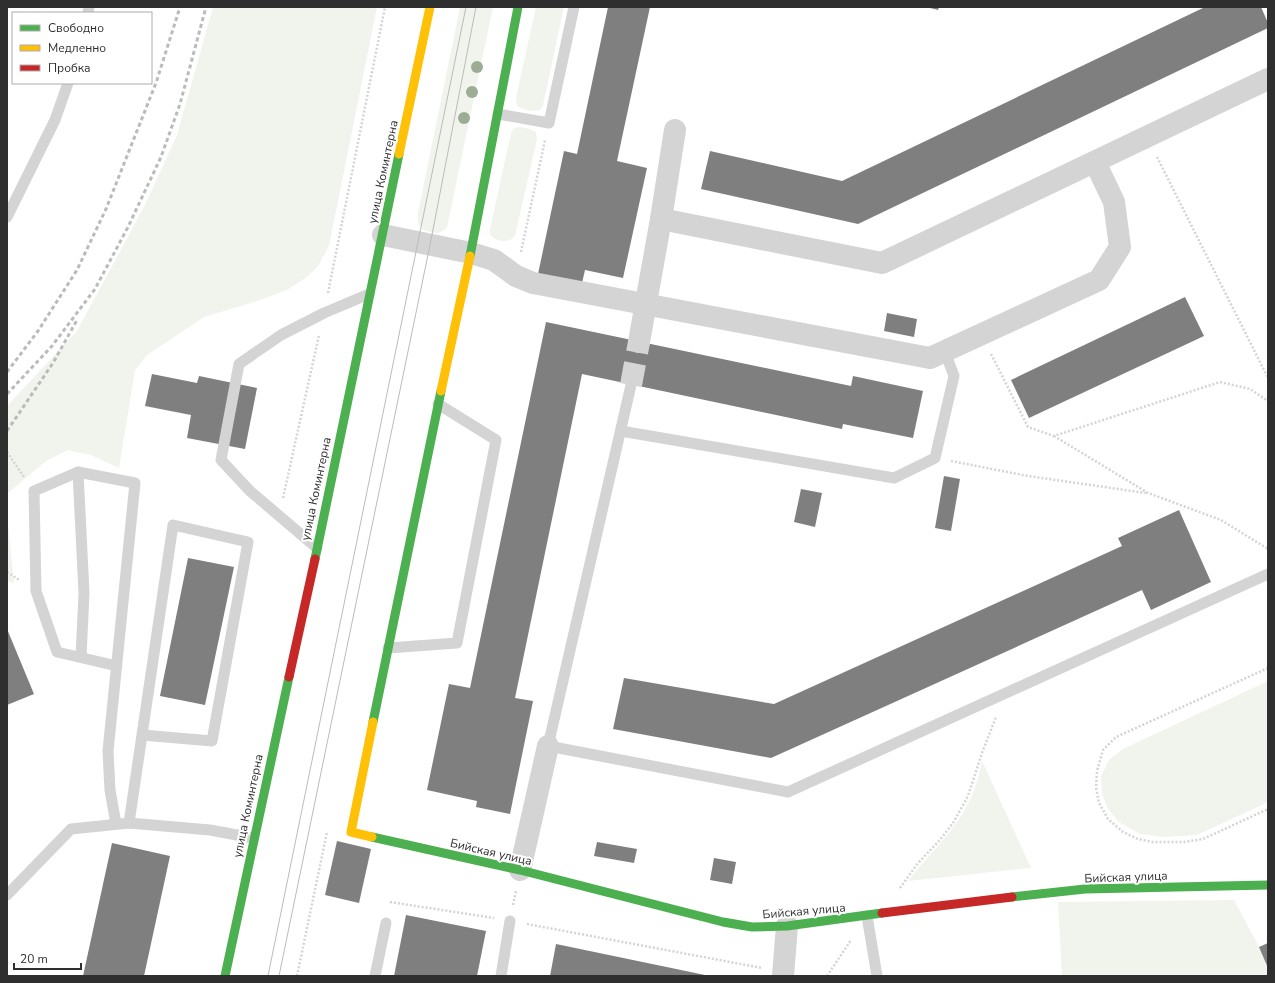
<svg xmlns="http://www.w3.org/2000/svg" width="1275" height="983" font-family="'Nunito Sans',sans-serif">
<style>
.green{fill:#f0f4ed}
.building{fill:#7f7f7f}
.lines{fill:none;stroke-linecap:round;stroke-linejoin:round}
.street-tunnel{stroke:#d5d5d5;stroke-width:22;stroke-dasharray:22 11;stroke-linecap:butt}
.path{stroke:#d4d4d4;stroke-width:2.5;stroke-dasharray:2 2;stroke-linecap:butt}
.lane{stroke:#d4d4d4;stroke-width:11}
.street{stroke:#d4d4d4;stroke-width:22}
.fast{stroke:#4caf50;stroke-width:9}
.slow{stroke:#ffc107;stroke-width:9}
.jam{stroke:#c62828;stroke-width:9}
.tram{stroke:#bbb;stroke-width:1}
.rail{stroke:#bbb;stroke-width:3;stroke-dasharray:4 3;stroke-linecap:butt}
.tree{fill:#9dac95}
.labels{text-anchor:middle;stroke-width:4;stroke-linejoin:round;paint-order:stroke}
.street-label{font-size:12px;fill:#2f2f2f;stroke:#fff}
</style>
<rect width="100%" height="100%" fill="#fff"/>
<!-- green -->
<g class="green">
<path d="M213,7h164l-48,239 -11,20 -11,11 -20,13 -33,12 -50,15 -57,38 -12,15 -16,98 -28,-13 -23,-5 -22,11 -39,33v-88l70,-75 68,-126 32,-70z"/>
<path d="M460,7h33l-46,220c-9,9 -12,6 -24,3l-5,-7v-10z"/>
<path d="M536,7h28l-21,98 -3,5c-9,2 -15,0 -23,-4l-1,-8z"/>
<path d="M520,127l10,2 6,3 1,7 -22,97c-7,8 -18,6 -25,-1v-6l21,-96 3,-5z"/>
<path d="M7,514l7,69 -7,-2z"/>
<path d="M1268,681v121l-71,33 -32,2 -25,-3 -21,-12 -11,-13 -6,-16 -1,-17 8,-16 14,-11z"/>
<path d="M982,761l49,107 -123,13c15,-19 32,-36 46,-55 15,-19 24,-42 28,-65z"/>
<path d="M1234,900l25,47 9,-4v33h-206l-4,-74z"/>
</g>
<!-- building -->
<g class="building">
<path d="M608,7h42l-33,154 30,7 -24,110 -38,-8 -3,13 -44,-9 26,-123 13,3z"/>
<path d="M926,7h13l-1,3z"/>
<path d="M1205,7h56l7,16v5l-410,196 -157,-35 9,-38 132,30z"/>
<path d="M1185,297l19,39 -175,82 -18,-38z"/>
<path d="M887,313l30,6 -3,18 -30,-6z"/>
<path d="M546,322l305,64 2,-10 70,15 -10,47 -70,-14 -1,5 -260,-55 -67,324 18,3 -23,113 -34,-7 1,-6 -50,-11 22,-106 21,4z"/>
<path d="M152,374l45,9 2,-7 58,12 -12,61 -58,-11 4,-23 -46,-9z"/>
<path d="M944,476l16,3 -9,52 -16,-3z"/>
<path d="M801,489l21,4 -7,34 -21,-5z"/>
<path d="M1179,510l32,72 -60,28 -9,-20 -371,168 -158,-29 11,-51 150,26 348,-158 -4,-8z"/>
<path d="M188,558l46,9 -29,138 -45,-9z"/>
<path d="M7,629l27,65 -27,11z"/>
<path d="M337,841l34,8 -12,54 -34,-8z"/>
<path d="M597,842l40,7 -3,14 -40,-7z"/>
<path d="M112,843l58,13 -26,120h-61z"/>
<path d="M714,858l22,4 -4,22 -22,-4z"/>
<path d="M406,915l80,16 -9,45h-83z"/>
<path d="M1268,943v25l-9,-21z"/>
<path d="M556,944l149,31 -1,1h-154z"/>
</g>
<g class="lines">
<!-- street-tunnel -->
<path class="street-tunnel" d="M631,385l8,-43"/>
<!-- path -->
<g class="path">
<path d="M1157,157l111,221"/>
<path d="M521,252l24,-112"/>
<path d="M328,293l57,-286"/>
<path d="M991,354l37,73 26,9 166,-54 30,7 18,12"/>
<path d="M1054,436l94,57 73,27 47,29"/>
<path d="M7,452l17,25"/>
<path d="M951,461l77,15 118,17"/>
<path d="M283,498l36,-163"/>
<path d="M7,572l12,8"/>
<path d="M1268,668l-152,69 -13,13 -6,21 -1,16 3,16 9,16 15,13 15,7 15,3h31l19,-3 65,-30"/>
<path d="M900,888l18,-25 21,-22 14,-18 15,-27 14,-43 14,-36"/>
<path d="M390,902l104,16"/>
<path d="M513,905l3,-14"/>
<path d="M527,924l235,44"/>
<path d="M297,976l30,-144"/>
<path d="M827,976l24,-36"/>
</g>
<!-- lane -->
<g class="lane">
<path d="M88,13l1,-6"/>
<path d="M498,114l51,9 25,-116"/>
<path d="M7,217l48,-97 13,-37"/>
<path d="M631,385l-83,361 240,46 480,-218"/>
<path d="M621,431l273,47 41,-20 19,-82 -9,-24"/>
<path d="M78,472l6,121 -3,64"/>
<path d="M317,548l-67,-57 -29,-31 18,-96 42,-29 43,-22 45,-19"/>
<path d="M388,648l69,-5 39,-203 -58,-36"/>
<path d="M129,823l44,-298 75,17 -36,199 -70,-6"/>
<path d="M116,824l-6,-34 -2,-39 27,-268 -57,-11 -44,19 2,100 21,61 60,14"/>
<path d="M7,895l64,-66 58,-6 81,7 43,8"/>
<path d="M867,916l10,60"/>
<path d="M375,976l11,-53"/>
<path d="M501,976l9,-55"/>
</g>
<!-- street -->
<g class="street">
<path d="M661,219l221,44 386,-184"/>
<path d="M383,235l88,18 23,7 22,16 17,7 397,75 169,-78 21,-33 -6,-45 -19,-40"/>
<path d="M639,342l22,-123 14,-89"/>
<path d="M520,870l28,-124"/>
<path d="M783,976l4,-50"/>
</g>
<!-- fast -->
<g class="fast">
<path d="M470,256l48,-249"/>
<path d="M315,559l84,-405"/>
<path d="M373,722l68,-331"/>
<path d="M372,837l148,33 203,52 29,5 35,-1 95,-13"/>
<path d="M1012,897l73,-8 183,-4"/>
<path d="M225,976l64,-299"/>
</g>
<!-- slow -->
<g class="slow">
<path d="M399,154l31,-147"/>
<path d="M441,391l29,-135"/>
<path d="M372,837l-21,-5 22,-110"/>
</g>
<!-- jam -->
<g class="jam">
<path d="M289,677l26,-118"/>
<path d="M882,913l130,-16"/>
</g>
<!-- tram -->
<g class="tram">
<path d="M268,976l198,-969"/>
<path d="M279,976l151,-731 46,-238"/>
</g>
<!-- rail -->
<g class="rail">
<path d="M7,372l31,-41 39,-61 29,-61 50,-126 24,-76"/>
<path d="M7,394l45,-48 43,-57 33,-62 33,-70 19,-53 26,-97"/>
<path d="M7,431l46,-68 24,-43"/>
</g>
</g>
<!-- trees -->
<g class="tree">
<circle cx="477" cy="67" r="6"/>
<circle cx="472" cy="92" r="6"/>
<circle cx="464" cy="118" r="6"/>
</g>
<g class="labels">
<!-- street labels -->
<g class="street-label">
<text transform="translate(383 172) rotate(-78)" y="4">улица Коминтерна</text>
<text transform="translate(316 489) rotate(-78)" y="4">улица Коминтерна</text>
<text transform="translate(248 806) rotate(-78)" y="4">улица Коминтерна</text>
<text transform="translate(491 852) rotate(13)" y="4">Бийская улица</text>
<text transform="translate(1126 877) rotate(-2)" y="4">Бийская улица</text>
<text transform="translate(804 911) rotate(-5)" y="4">Бийская улица</text>
</g>
</g>
<!-- border -->
<rect width="1275" height="983" fill="none" stroke="#2f2f2f" stroke-width="16"/>
<!-- legend -->
<rect x="12" y="12" width="140" height="72" fill="#ffffff" stroke="#acacac"/>
<rect x="20" y="25" width="20" height="6" fill="#4caf50" stroke="#acacac"/>
<text x="48" y="32" font-size="12" fill="#2f2f2f">Свободно</text>
<rect x="20" y="45" width="20" height="6" fill="#ffc107" stroke="#acacac"/>
<text x="48" y="52" font-size="12" fill="#2f2f2f">Медленно</text>
<rect x="20" y="65" width="20" height="6" fill="#c62828" stroke="#acacac"/>
<text x="48" y="72" font-size="12" fill="#2f2f2f">Пробка</text>
<!-- scale -->
<path d="M14 963v6h67v-6" fill="none" stroke="#2f2f2f" stroke-width="2"/>
<text x="20" y="963" font-size="12" fill="#2f2f2f" stroke="#ffffff" stroke-width="3" paint-order="stroke">20 m</text>
</svg>
